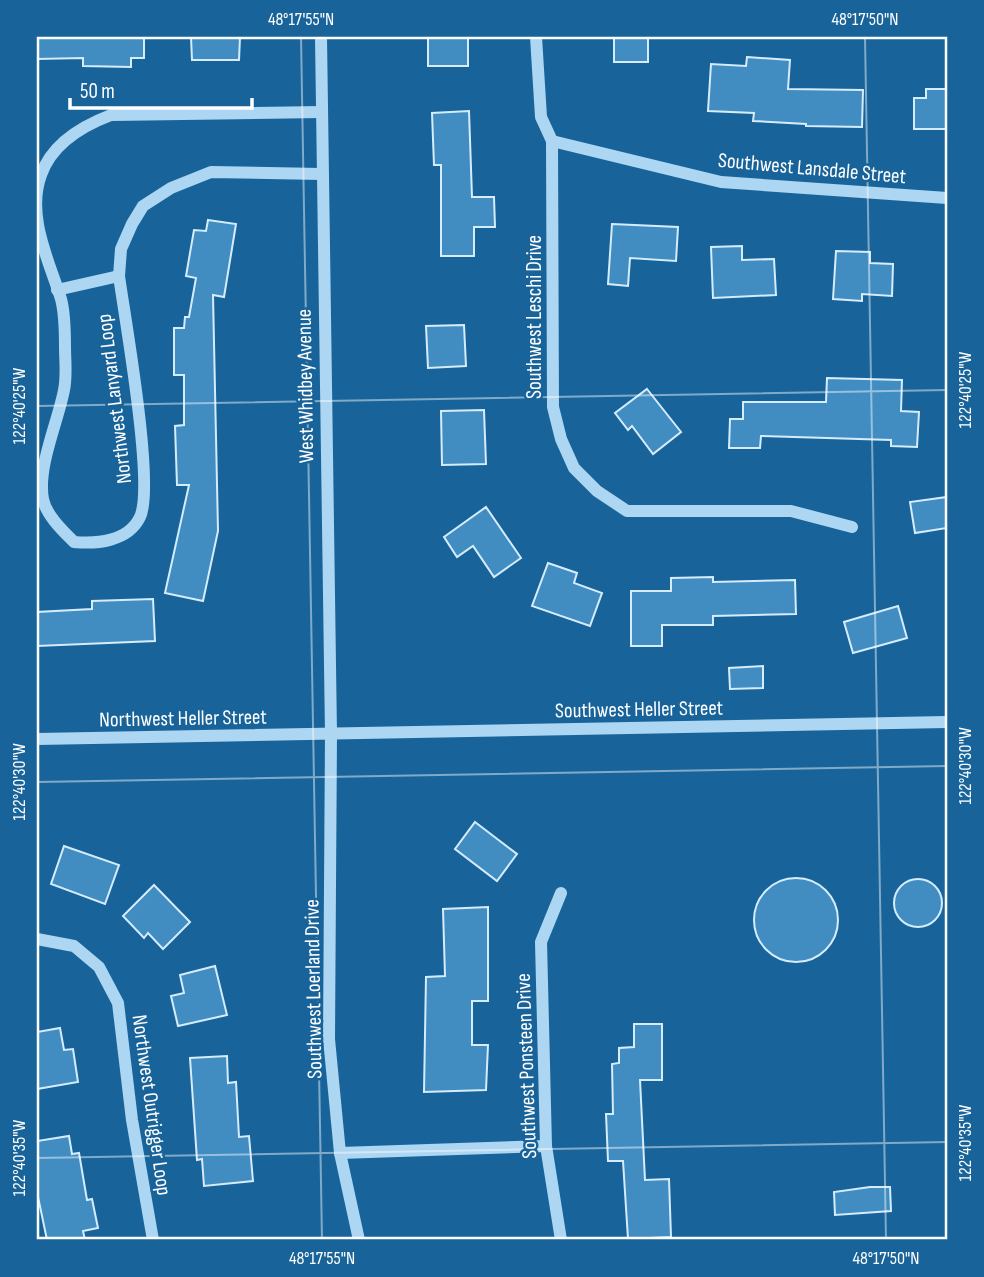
<svg xmlns="http://www.w3.org/2000/svg" width="984" height="1277" font-family="'Sofia Sans Condensed',sans-serif">
<style>
.building{fill:#418dc1;stroke:#d5ecfc;stroke-width:2}
.lines{fill:none;stroke-linecap:round;stroke-linejoin:round}
.minor{stroke:#add6f2;stroke-width:12}
.ticks{fill:none;stroke:#fff;stroke-width:2;stroke-opacity:0.45}
.labels{text-anchor:middle;stroke-width:5;stroke-linejoin:round;paint-order:stroke}
.street-label{font-size:21px;fill:#fff;stroke:#18649a}
.neatline{fill:none;stroke:#fff;stroke-width:2.5}
.ticks-label{font-size:18px;text-anchor:middle;fill:#fff}
</style>
<rect width="100%" height="100%" fill="#18649a"/>
<!-- building -->
<g class="building">
<path d="M37,37h107v21h-13v9l-48,-1v-8l-46,1z"/>
<path d="M191,37h49l-1,23h-47z"/>
<rect x="428" y="37" width="40" height="29"/>
<rect x="614" y="37" width="34" height="25"/>
<path d="M747,57l43,3 -2,29 75,1 -1,37 -56,-1v-2l-53,-3 1,-8 -46,-2 3,-47 35,2z"/>
<path d="M926,89h21v40h-33v-31h12z"/>
<path d="M469,111l3,86h22l1,30h-21v29h-33v-91h-7l-2,-52z"/>
<path d="M208,220l28,4 -12,73 -11,-2 5,236 -15,70 -38,-8 24,-108h-12l-2,-59 9,-1v-50h-10v-47h10l1,-11h4l7,-39 -10,-2 8,-46 12,1z"/>
<path d="M612,224l66,3 -2,34 -46,-3 -2,28 -20,-2z"/>
<path d="M742,246v14l32,-1 2,36 -63,3 -2,-51z"/>
<path d="M836,251l34,1v11l23,1 -1,32 -30,-2v7l-29,-2z"/>
<path d="M464,325l2,41 -38,2 -2,-42z"/>
<path d="M827,378l75,2 -1,31 18,1 -2,35 -26,-1v-6l-130,-4 -1,12h-31l1,-29h13v-17h83z"/>
<path d="M647,389l34,43 -28,22 -21,-28 -4,4 -13,-17z"/>
<path d="M484,410l2,54 -44,1 -1,-54z"/>
<path d="M947,497v31l-32,5 -5,-31z"/>
<path d="M486,507l35,51 -27,19 -21,-31 -16,11 -13,-20z"/>
<path d="M548,563l29,10 -3,10 28,10 -12,33 -58,-20z"/>
<path d="M713,577v5l82,-2 1,34 -83,2v9h-51v21h-31v-55h40v-13z"/>
<path d="M153,599l2,42 -118,5v-34l55,-3v-8z"/>
<path d="M898,606l9,32 -54,15 -9,-31z"/>
<path d="M763,666v22l-33,1 -1,-21z"/>
<path d="M475,822l42,32 -20,27 -42,-32z"/>
<path d="M64,846l55,19 -14,39 -54,-20z"/>
<circle cx="796" cy="920" r="42"/>
<circle cx="918" cy="903" r="24"/>
<path d="M154,885l36,37 -27,27 -15,-16 -4,5 -21,-22z"/>
<path d="M488,907v94h-16v44h16l-2,45 -62,2 2,-115 19,-1 -2,-67z"/>
<path d="M215,966l12,49 -49,11 -7,-30 13,-3 -4,-18z"/>
<path d="M634,1024h28v56h-22l5,100 24,-1 2,58 -43,2 -5,-78h-15l-2,-47h7l-1,-50 7,-1v-15l15,-1z"/>
<path d="M60,1028l4,22 9,-1 5,33 -41,7v-57z"/>
<path d="M227,1056l1,27 8,-1 3,55 10,-1 4,45 -49,5 -2,-27 -5,1 -7,-102z"/>
<path d="M69,1136l3,18 7,-1 8,47 5,-1 6,29 -15,3 2,9h-38l-10,-48v-51z"/>
<path d="M870,1187h20l1,24 -56,4 -1,-23z"/>
</g>
<g class="lines">
<!-- minor -->
<g class="minor">
<path d="M321,37l10,697 -2,305 11,114 19,87"/>
<path d="M536,37l5,80 11,24 1,266 8,32 13,29 23,23 30,20h164l61,16"/>
<path d="M552,141l169,41 226,16"/>
<path d="M321,174l-110,-2 -40,16 -28,18 -11,18 -11,25 -2,27c6,43 36,210 21,241 -12,25 -44,27 -66,25 -11,-11 -28,-27 -31,-43 -6,-32 15,-77 21,-109 3,-14 1,-29 1,-43 0,-15 0,-33 -4,-48 -12,-38 -35,-83 -20,-124 11,-32 41,-49 70,-60l211,-3"/>
<path d="M57,290l62,-14"/>
<path d="M37,739l910,-17"/>
<path d="M561,893l-20,49 5,204 15,94"/>
<path d="M37,939l37,7 25,21 19,36 14,117 21,120"/>
<path d="M340,1153l206,-7"/>
</g>
</g>
<!-- ticks -->
<path class="ticks" d="M301,37l21,1203M865,37l21,1203M37,406l910,-16M37,782l910,-16M37,1158l910,-16"/>
<g class="labels">
<!-- street labels -->
<g class="street-label">
<text transform="translate(812 168) rotate(5)" y="7">Southwest Lansdale Street</text>
<text transform="translate(534 317) rotate(-90)" y="7">Southwest Leschi Drive</text>
<text transform="translate(305 386) rotate(-91)" y="7">West Whidbey Avenue</text>
<text transform="translate(114 399) rotate(-97)" y="7">Northwest Lanyard Loop</text>
<text transform="translate(639 709) rotate(-1)" y="7">Southwest Heller Street</text>
<text transform="translate(183 718) rotate(-1)" y="7">Northwest Heller Street</text>
<text transform="translate(313 989) rotate(-91)" y="7">Southwest Loerland Drive</text>
<text transform="translate(526 1066) rotate(-92)" y="7">Southwest Ponsteen Drive</text>
<text transform="translate(152 1105) rotate(82)" y="7">Northwest Outrigger Loop</text>
</g>
</g>
<!-- border -->
<rect width="984" height="1277" fill="none" stroke="#18649a" stroke-width="77"/>
<!-- scale -->
<path d="M70 98v10h182v-10" fill="none" stroke="#ffffff" stroke-width="3.5"/>
<text x="80" y="98" font-size="21" fill="#ffffff" stroke="#18649a" stroke-width="5" paint-order="stroke">50 m</text>
<rect x="38" y="38" width="908" height="1200" class="neatline"/>
<g class="ticks-label">
<text x="301" y="25">48°17'55"N</text>
<text x="865" y="25">48°17'50"N</text>
<text transform="translate(965 390) rotate(-90)" y="6">122°40'25"W</text>
<text transform="translate(19 406) rotate(-90)" y="6">122°40'25"W</text>
<text transform="translate(965 766) rotate(-90)" y="6">122°40'30"W</text>
<text transform="translate(19 782) rotate(-90)" y="6">122°40'30"W</text>
<text transform="translate(965 1143) rotate(-90)" y="6">122°40'35"W</text>
<text transform="translate(19 1158) rotate(-90)" y="6">122°40'35"W</text>
<text x="322" y="1264">48°17'55"N</text>
<text x="886" y="1264">48°17'50"N</text>
</g>
</svg>
